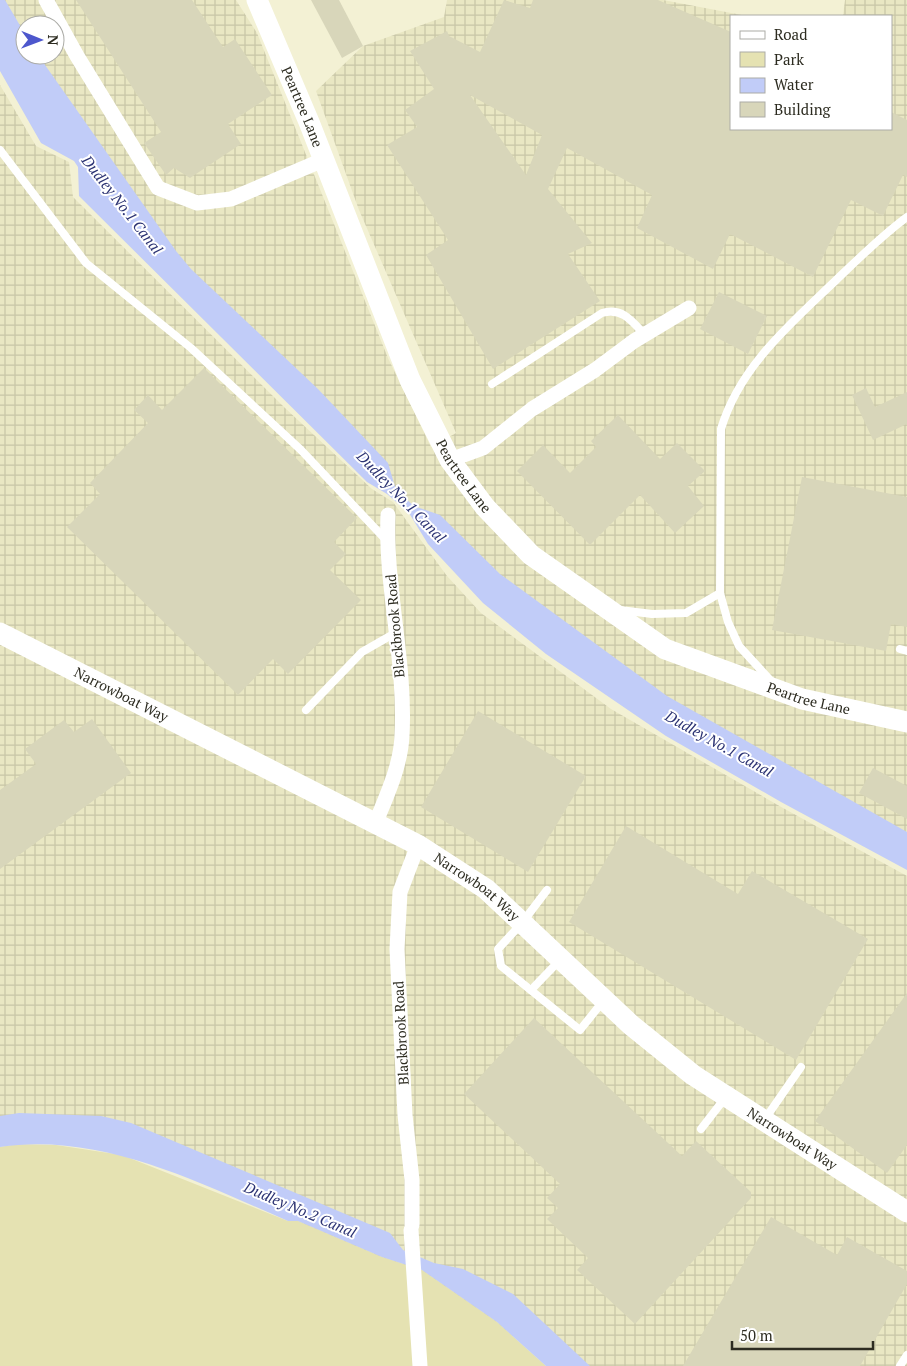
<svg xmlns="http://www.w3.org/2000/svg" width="907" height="1366" font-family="'PT Serif',serif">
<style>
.industrial{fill:url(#industrial-grid);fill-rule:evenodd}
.park{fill:#e5e2b2}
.water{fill:#c1ccf8}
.building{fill:#d8d6ba;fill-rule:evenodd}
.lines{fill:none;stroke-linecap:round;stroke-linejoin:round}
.lane{stroke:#fff;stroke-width:8}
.street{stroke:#fff;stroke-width:15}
.secondary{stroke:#fff;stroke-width:21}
.labels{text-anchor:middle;stroke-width:4;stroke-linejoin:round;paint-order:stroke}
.street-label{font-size:14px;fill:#2d2c21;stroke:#fff}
.water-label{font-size:15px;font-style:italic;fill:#2c3373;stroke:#fff}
</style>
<defs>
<pattern id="industrial-grid" width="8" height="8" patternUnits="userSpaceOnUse" patternTransform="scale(1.25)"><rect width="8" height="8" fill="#e9e7c3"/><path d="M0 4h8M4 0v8" fill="none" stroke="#c8c6a7"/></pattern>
</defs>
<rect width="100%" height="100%" fill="#f3f1d4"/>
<!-- industrial -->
<g class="industrial">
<path d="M0,0h236l21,33 131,325 43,89 25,-14 -97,-223 -43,-119 47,-45 81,-29 3,-17h216l84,16h-16v113h160v-113h-48l2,-16h62v851l-414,-263 -255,-254 -221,-276zM25,25h30v30h-30z"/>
<path d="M0,85l36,61 33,16 4,35 212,211 87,81 21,13 54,74 34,37 130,96 172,99 124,68v490h-338l-390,-208 -179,-25z"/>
</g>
<!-- park -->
<path class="park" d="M17,1144l39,1 66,10 166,66h10l84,36 40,13 75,52 49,44h-546v-219z"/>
<!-- water -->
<g class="water">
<path d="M0,0h5l20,34v21h13l138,196 15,18 127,120 70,74 8,27 18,16 26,9 60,59 167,122 240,136v38l-126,-68 -115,-66 -120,-82 -63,-51 -55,-59 -19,-31 -22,-19 -20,-12 -288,-286 -1,-29 -4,-6 -33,-18 -41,-72z"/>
<path d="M19,1113l82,3 30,7 259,110 13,17 31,13 29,6 50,25 77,72h-44l-49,-44 -75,-52 -40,-13 -84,-36h-10c-90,-39 -188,-89 -288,-74v-31z"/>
</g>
<!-- building -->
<g class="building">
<path d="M76,0h116l31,47 12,-8 37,56 -44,29 13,20 -51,34 -16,-10 -8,7 -22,-32 17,-11z"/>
<path d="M311,0h28l24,46 -21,12z"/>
<path d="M504,0l26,8 3,-8h125l73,32v97h160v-17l16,8v57l-4,-2 -20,41 -32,-16 -38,77 -83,-43 -17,35 -76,-41 15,-33 -85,-47 -19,41 44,54 -24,11 32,47 -107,68 -67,-114 22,-15 -61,-95 30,-18 -12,-17 29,-21 -24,-38 37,-20 2,5 31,16zM470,95l72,40 -16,40z"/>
<path d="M719,292l48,24 -19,38 -48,-25z"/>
<path d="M204,368l153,150 -23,24 12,12 -16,16 31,30 -73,74 -15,-15 -35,36 -171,-168 33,-33 -10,-11 58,-60 -14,-13 14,-15 14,15z"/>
<path d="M866,388l9,19 32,-15v32l-34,16 -21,-45z"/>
<path d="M618,415l42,44 17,-16 28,28 -17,15 16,20 -29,27 -35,-38 -50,50 -73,-74 26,-26 27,28 26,-26 -5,-6z"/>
<path d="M802,477l105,20v130l-16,-3 -5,27 -114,-21z"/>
<path d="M478,711l108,65 -58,96 -107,-65z"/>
<path d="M92,719l39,54 -131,96v-79l36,-26 -11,-15 39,-29 10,12z"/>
<path d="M873,768l34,18v33l-48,-26z"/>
<path d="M626,826l112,68 14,-23 116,68 -72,121 -227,-138z"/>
<path d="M907,993v152l-20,28 -72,-52z"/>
<path d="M534,1018l148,138 14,-15 55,51v6l-116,126 -58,-54 11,-12 -41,-39 11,-11 -11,-10 13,-14 -96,-90z"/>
<path d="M771,1217l66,38 10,-18 60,34v13l-47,82h-177z"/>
</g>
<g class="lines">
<!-- lane -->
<g class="lane">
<path d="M0,150l86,113 105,85 110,102 86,91"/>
<path d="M492,384l110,-71c20,-6 30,8 43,22"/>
<path d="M620,610l32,4 34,-1 34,-20"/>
<path d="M900,649l7,2"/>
<path d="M772,682l-33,-36 -11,-24 -8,-29 1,-164c18,-61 67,-103 112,-146 24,-23 47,-46 74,-66"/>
<path d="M306,710l56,-58 35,-20"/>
<path d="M547,890l-25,33 -24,26 3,17 79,64 24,-30"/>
<path d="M531,990l28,-29"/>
<path d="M765,1119l36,-52"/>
<path d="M701,1129l24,-31"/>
<path d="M900,1366l7,-11"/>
</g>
<!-- street -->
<g class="street">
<path d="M46,0l31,56 81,132 39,15 34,-4 92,-39"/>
<path d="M450,460l33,-12 49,-39 63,-39 39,-29 55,-33"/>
<path d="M376,822c11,-27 25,-57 26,-87 4,-74 -17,-147 -14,-220"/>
<path d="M412,1225v-45l-7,-65 -8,-166 3,-57 18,-47"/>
<path d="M411,1230l9,136"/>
</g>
<!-- secondary -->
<g class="secondary">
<path id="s1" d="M257,0l52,122 101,258 40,80 35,47 46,48 134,94 137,50 105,23"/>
<path id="s2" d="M0,633l418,212 68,44 145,136 62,50 214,137"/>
</g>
</g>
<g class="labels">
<!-- street labels -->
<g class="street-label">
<text dy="5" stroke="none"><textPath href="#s1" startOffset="116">Peartree Lane</textPath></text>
<text dy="5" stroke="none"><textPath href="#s1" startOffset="520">Peartree Lane</textPath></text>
<text transform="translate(395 626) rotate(-95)" y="5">Blackbrook Road</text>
<text dy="5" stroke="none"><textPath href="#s2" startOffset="136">Narrowboat Way</textPath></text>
<text dy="5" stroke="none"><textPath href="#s1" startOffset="940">Peartree Lane</textPath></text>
<text dy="5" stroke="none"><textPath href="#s2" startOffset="541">Narrowboat Way</textPath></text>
<text transform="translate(401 1033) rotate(-93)" y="5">Blackbrook Road</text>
<text dy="5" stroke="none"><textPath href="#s2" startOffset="946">Narrowboat Way</textPath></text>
</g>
<!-- water labels -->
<g class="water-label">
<text transform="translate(122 205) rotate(52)" y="5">Dudley No.1 Canal</text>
<text transform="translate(401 497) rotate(46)" y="5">Dudley No.1 Canal</text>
<text transform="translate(719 744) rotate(29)" y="5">Dudley No.1 Canal</text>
<text transform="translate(300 1210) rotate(23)" y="5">Dudley No.2 Canal</text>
</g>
</g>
<!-- legend -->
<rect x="730" y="15" width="162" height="115" fill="#ffffff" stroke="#ababa6"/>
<rect x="740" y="31" width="25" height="8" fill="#ffffff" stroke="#ababa6"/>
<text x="774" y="40" font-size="15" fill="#2d2c21">Road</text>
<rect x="740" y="52" width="25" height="15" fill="#e5e2b2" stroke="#ababa6"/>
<text x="774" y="65" font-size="15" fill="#2d2c21">Park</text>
<rect x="740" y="78" width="25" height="15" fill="#c1ccf8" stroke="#ababa6"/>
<text x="774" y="90" font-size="15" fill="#2d2c21">Water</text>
<rect x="740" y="102" width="25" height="15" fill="#d8d6ba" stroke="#ababa6"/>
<text x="774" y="115" font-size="15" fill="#2d2c21">Building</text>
<!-- north arrow -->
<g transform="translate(40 40) rotate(91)"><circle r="24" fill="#ffffff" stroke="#ababa6"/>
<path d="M0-4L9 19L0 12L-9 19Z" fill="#4d57cd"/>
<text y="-8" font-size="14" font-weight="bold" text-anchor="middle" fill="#2d2c21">N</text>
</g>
<!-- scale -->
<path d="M732 1341v8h141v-8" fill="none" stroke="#2d2c21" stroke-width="2.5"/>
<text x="740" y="1341" font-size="15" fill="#2d2c21" stroke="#ffffff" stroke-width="4" paint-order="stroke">50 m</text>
</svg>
